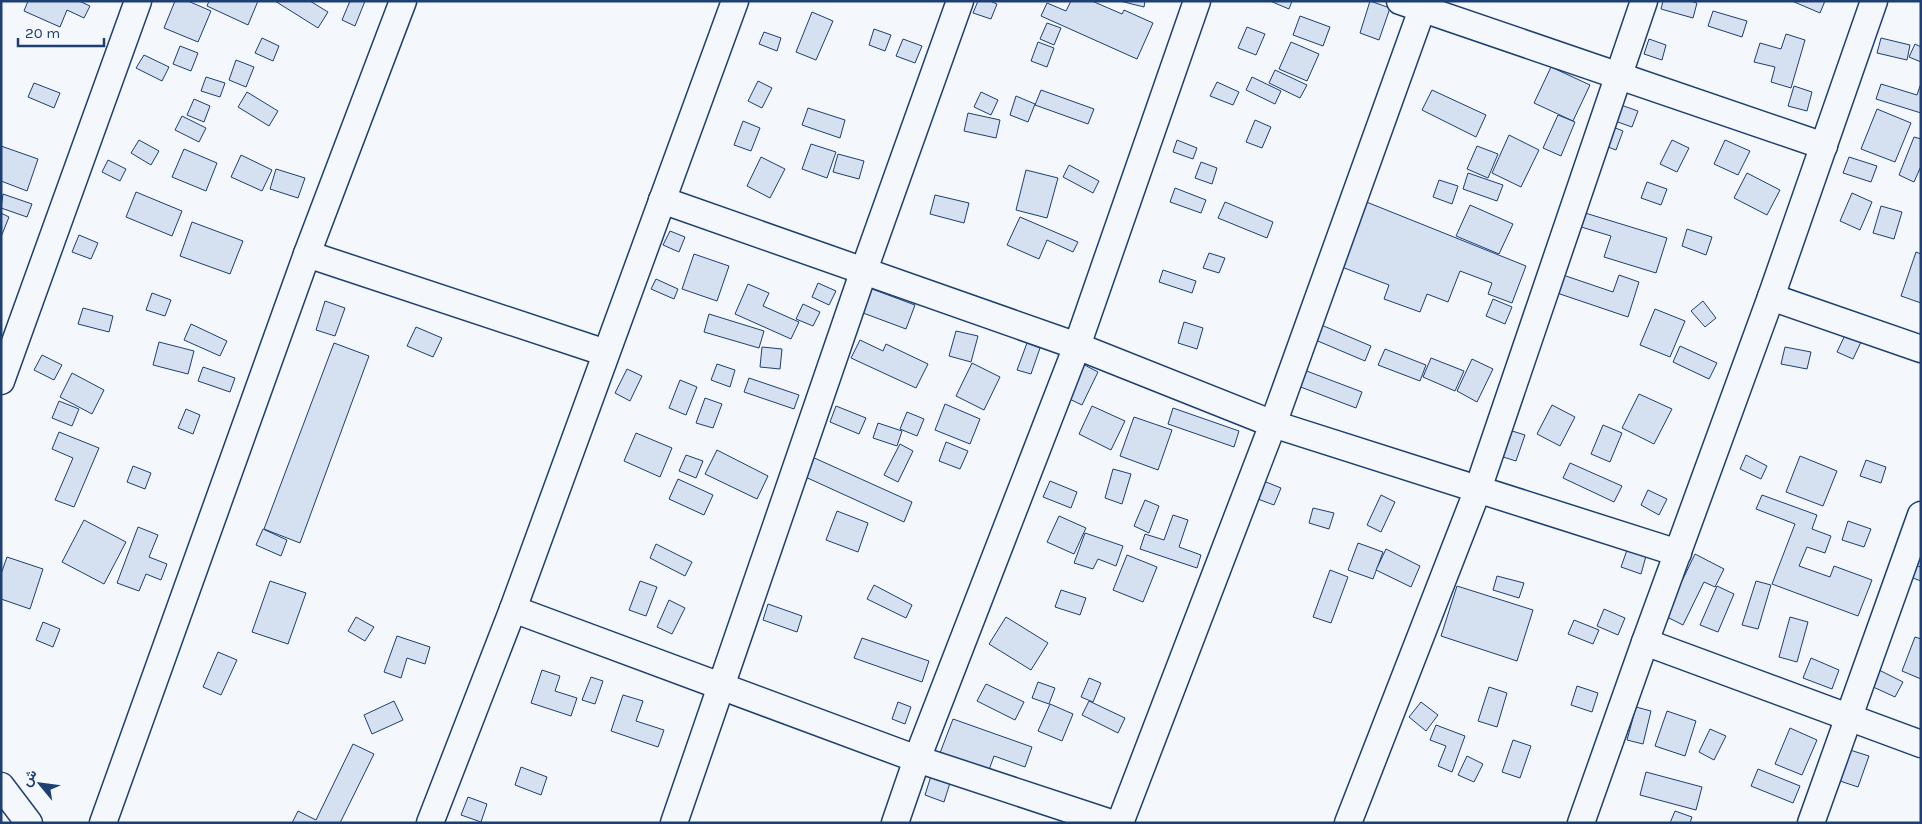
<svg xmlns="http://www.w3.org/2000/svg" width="1922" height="824" font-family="Karla,Vazirmatn,sans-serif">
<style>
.building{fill:#d5e0f0;stroke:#1d3f73}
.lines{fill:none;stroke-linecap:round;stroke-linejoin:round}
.street-casing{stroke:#1d3f73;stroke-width:29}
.street{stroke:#f4f7fb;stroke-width:26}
</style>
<rect width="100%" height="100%" fill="#f4f7fb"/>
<!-- building -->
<g class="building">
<path d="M28,1h51l11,5 -6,12 -17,-8 -7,17 -36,-16z"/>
<path d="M175,1h13l23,10 -13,31 -34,-14z"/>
<path d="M209,1h49l-10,24 -41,-19z"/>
<path d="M275,1h35l18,11 -10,16z"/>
<path d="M350,1h15l-10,25 -13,-6z"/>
<path d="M978,1h12l7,3 -6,15 -18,-6z"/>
<path d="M1071,1h21l30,13 2,-4 29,13 -16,36 -96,-43 6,-13 19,8z"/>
<path d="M1120,1h25l-1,6z"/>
<path d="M1270,1h22l-3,8z"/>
<path d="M1370,1l20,7 -11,32 -19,-7z"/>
<path d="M1663,1h27l7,2 -4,15 -32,-9z"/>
<path d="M1792,1h33l-5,12z"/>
<path d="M1713,11l34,10 -5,16 -34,-11z"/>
<path d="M812,12l21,9 -17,39 -20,-8z"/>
<path d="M1300,16l30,11 -7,19 -30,-11z"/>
<path d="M1047,23l14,5 -7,17 -14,-6z"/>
<path d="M1247,27l18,7 -9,21 -18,-7z"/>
<path d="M874,29l17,6 -6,16 -16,-6z"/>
<path d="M764,32l17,6 -4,13 -18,-7z"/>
<path d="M1786,34l19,6 -14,48 -20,-6 4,-15 -21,-5 6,-19 21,6z"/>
<path d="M262,38l17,8 -6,15 -18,-8z"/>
<path d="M1881,38l29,7 -3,15 -30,-7z"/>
<path d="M903,39l19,7 -7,17 -19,-7z"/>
<path d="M1649,39l17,6 -4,15 -18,-6z"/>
<path d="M1038,42l16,6 -7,19 -16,-6z"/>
<path d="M1291,42l28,12 -12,27 -28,-12z"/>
<path d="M1915,44l6,3v15l-12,-5z"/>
<path d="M180,46l18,7 -7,18 -18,-7z"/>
<path d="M144,55l25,12 -7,14 -26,-13z"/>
<path d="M236,60l18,7 -8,20 -17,-7z"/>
<path d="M1551,67l39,18 -17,36 -39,-18z"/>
<path d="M1275,70l32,15 -7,13 -31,-15z"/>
<path d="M206,77l19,6 -5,14 -19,-6z"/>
<path d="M1252,77l29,14 -6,13 -29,-14z"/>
<path d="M758,81l14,7 -10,20 -14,-7z"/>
<path d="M1217,82l22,10 -6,13 -23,-9z"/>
<path d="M34,83l26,10 -6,15 -26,-11z"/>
<path d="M1921,83v30l-45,-14 5,-15 36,11z"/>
<path d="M1794,86l18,6 -5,19 -19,-5z"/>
<path d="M1041,90l53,19 -6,15 -53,-19z"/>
<path d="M1432,90l54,25 -10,22 -54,-27z"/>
<path d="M247,92l31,19 -9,15 -31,-19z"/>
<path d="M981,92l17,8 -7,15 -17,-8z"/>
<path d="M1016,96l19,8 -7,18 -18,-7z"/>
<path d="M194,99l16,7 -6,16 -17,-7z"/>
<path d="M1618,104l20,7 -6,16 -20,-7z"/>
<path d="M808,108l37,12 -5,18 -38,-13z"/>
<path d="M1877,109l34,14 -16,39 -34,-13z"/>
<path d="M968,113l32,7 -4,18 -32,-7z"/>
<path d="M1558,115l17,7 -14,34 -18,-8z"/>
<path d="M182,116l24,12 -7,14 -24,-12z"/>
<path d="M1255,120l16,7 -9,21 -16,-6z"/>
<path d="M743,121l17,7 -9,23 -17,-6z"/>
<path d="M1608,125l15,6 -7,19 -16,-6z"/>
<path d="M1509,135l30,15 -18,37 -29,-14z"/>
<path d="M1914,137l7,2v27l-7,16 -15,-7z"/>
<path d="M139,140l20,11 -8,14 -20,-12z"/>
<path d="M1177,140l20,8 -4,11 -20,-7z"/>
<path d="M1672,140l17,8 -12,24 -17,-8z"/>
<path d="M1725,140l25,11 -12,24 -24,-11z"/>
<path d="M811,144l25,8 -9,26 -25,-9z"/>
<path d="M1,146l37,13 -11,32 -26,-10z"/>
<path d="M1477,146l21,8 -10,24 -21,-9z"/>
<path d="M184,149l33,14 -11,28 -34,-14z"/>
<path d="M838,154l26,7 -5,18 -26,-7z"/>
<path d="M241,155l31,15 -10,21 -31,-14z"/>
<path d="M761,157l24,12 -15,29 -23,-12z"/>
<path d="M1849,157l28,9 -6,16 -28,-9z"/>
<path d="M108,160l18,9 -6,12 -18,-9z"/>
<path d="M1201,162l16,6 -5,16 -17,-6z"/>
<path d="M1069,165l30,16 -6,12 -30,-16z"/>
<path d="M276,169l29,9 -7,20 -28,-9z"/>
<path d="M1026,170l32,8 -11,40 -31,-8z"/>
<path d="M1468,173l35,12 -6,16 -34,-12z"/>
<path d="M1747,173l33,17 -13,25 -33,-17z"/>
<path d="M1439,180l19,6 -6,18 -19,-7z"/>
<path d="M1647,182l20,7 -6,16 -20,-7z"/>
<path d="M1175,188l31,12 -5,13 -31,-11z"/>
<path d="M136,192l46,19 -10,25 -46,-19z"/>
<path d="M1852,193l20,9 -12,28 -20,-9z"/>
<path d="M3,194l29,10 -5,13 -26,-9z"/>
<path d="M935,195l34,8 -5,20 -34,-9z"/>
<path d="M1364,201l162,65 -14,37 -24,-9 4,-11 -32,-12 -12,31 -21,-8 -7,18 -36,-13 5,-14 -50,-19z"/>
<path d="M1225,202l48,20 -6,16 -49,-20z"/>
<path d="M1470,205l43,19 -14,30 -43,-18z"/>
<path d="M1881,206l21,6 -8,27 -21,-6z"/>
<path d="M1572,209l95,29 -11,35 -52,-16 7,-21 -43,-13z"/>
<path d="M1,213l8,4 -8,20z"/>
<path d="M1020,217l58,25 -5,10 -26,-12 -8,19 -32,-14z"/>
<path d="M192,222l51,19 -13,33 -50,-18z"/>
<path d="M1687,229l25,8 -6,18 -24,-9z"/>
<path d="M670,231l15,6 -6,15 -16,-7z"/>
<path d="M79,235l19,8 -7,16 -19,-7z"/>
<path d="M1916,252l5,2v49l-20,-7z"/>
<path d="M1209,253l16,5 -6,15 -16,-5z"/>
<path d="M694,254l35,12 -12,35 -35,-12z"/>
<path d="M1163,270l33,11 -4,12 -33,-11z"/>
<path d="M1563,275l50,17 6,-17 20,7 -11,35 -71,-24z"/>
<path d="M656,279l22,10 -4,10 -23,-10z"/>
<path d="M818,283l18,8 -7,14 -17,-8z"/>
<path d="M748,284l21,9 -6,13 36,16 -8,17 -56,-25z"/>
<path d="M864,286l51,19 -9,24 -51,-19z"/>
<path d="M152,293l19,7 -6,16 -19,-6z"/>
<path d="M1493,299l19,8 -7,17 -19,-8z"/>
<path d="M325,301l20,7 -10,28 -19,-6z"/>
<path d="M1703,301l13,17 -11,9 -14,-16z"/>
<path d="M803,304l17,8 -7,14 -17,-7z"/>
<path d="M83,308l30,8 -4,16 -31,-8z"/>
<path d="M1655,309l30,12 -15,36 -30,-12z"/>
<path d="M709,314l55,17 -5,17 -55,-16z"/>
<path d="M1184,322l19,6 -6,21 -19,-6z"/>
<path d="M191,324l36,17 -7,15 -36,-16z"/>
<path d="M1319,324l52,22 -6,15 -52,-22z"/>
<path d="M416,327l26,11 -9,19 -26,-11z"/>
<path d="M956,331l22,5 -7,26 -22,-6z"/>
<path d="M1845,335l16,7 -8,17 -16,-7z"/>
<path d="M860,340l23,11 3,-7 42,20 -12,24 -65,-30z"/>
<path d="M159,342l35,9 -6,23 -35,-9z"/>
<path d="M334,343l35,13 -69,187 -36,-14z"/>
<path d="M1027,343l13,5 -9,26 -14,-4z"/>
<path d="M1680,346l37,17 -8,16 -36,-17z"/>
<path d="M762,347l20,2 -2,20 -20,-2z"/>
<path d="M1785,347l26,5 -4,17 -26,-5z"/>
<path d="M1385,349l41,16 -6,16 -42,-16z"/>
<path d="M42,355l20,10 -8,15 -20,-10z"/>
<path d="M1431,358l33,13 -9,20 -32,-14z"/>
<path d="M1472,359l21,10 -16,33 -20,-11z"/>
<path d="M1075,360l23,12 -16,33 -23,-11z"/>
<path d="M972,363l28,14 -16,33 -28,-14z"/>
<path d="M717,364l18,6 -5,17 -19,-7z"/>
<path d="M203,367l32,11 -5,14 -32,-11z"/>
<path d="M627,369l15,7 -12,25 -15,-8z"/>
<path d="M1304,370l58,22 -6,16 -58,-22z"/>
<path d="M72,373l32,17 -12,24 -32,-17z"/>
<path d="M749,378l50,17 -5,14 -50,-17z"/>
<path d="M680,380l17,7 -11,28 -17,-7z"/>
<path d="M1639,394l33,15 -18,35 -32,-16z"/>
<path d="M705,398l17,6 -9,24 -17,-5z"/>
<path d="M59,401l20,8 -7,17 -20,-8z"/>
<path d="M945,404l35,15 -10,25 -35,-14z"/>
<path d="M1552,405l23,12 -15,29 -23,-12z"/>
<path d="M836,406l30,12 -7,16 -29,-12z"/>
<path d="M1092,406l33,15 -14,29 -32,-16z"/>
<path d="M1173,408l66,23 -5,16 -66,-23z"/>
<path d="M186,409l14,6 -7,19 -15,-6z"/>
<path d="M907,412l17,7 -7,17 -17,-7z"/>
<path d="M1134,417l38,13 -14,40 -38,-14z"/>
<path d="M878,423l24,8 -5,15 -24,-8z"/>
<path d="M1603,425l19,8 -12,29 -19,-8z"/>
<path d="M1509,430l16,5 -9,26 -16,-5z"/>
<path d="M59,432l40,16 -25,59 -19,-7 18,-42 -21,-9z"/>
<path d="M636,433l36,15 -12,29 -36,-16z"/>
<path d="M946,442l22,9 -8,18 -21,-8z"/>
<path d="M900,444l13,7 -15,31 -14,-7z"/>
<path d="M717,450l51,26 -11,23 -52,-25z"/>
<path d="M686,455l17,6 -7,17 -17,-7z"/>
<path d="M1746,455l21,11 -6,13 -21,-10z"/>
<path d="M810,456l102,46 -8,20 -103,-47z"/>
<path d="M1800,456l37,15 -14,35 -37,-14z"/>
<path d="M1866,460l20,7 -5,16 -21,-7z"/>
<path d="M1570,463l52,23 -8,16 -51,-24z"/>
<path d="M133,466l18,7 -6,16 -18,-7z"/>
<path d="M1113,469l18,5 -9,30 -17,-6z"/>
<path d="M678,479l35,16 -9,20 -35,-16z"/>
<path d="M1261,480l20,8 -7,17 -19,-7z"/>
<path d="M1050,481l27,11 -6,16 -28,-11z"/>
<path d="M1648,490l19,9 -8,16 -18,-10z"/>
<path d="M1381,495l14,7 -14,30 -14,-7z"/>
<path d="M1762,495l55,20 -5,14 19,7 -6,17 -18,-6 -8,19 31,11 4,-11 38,14 -14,36 -86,-32 23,-60 -39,-15z"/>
<path d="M1145,500l14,6 -10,27 -15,-7z"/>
<path d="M1313,508l21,5 -5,16 -20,-6z"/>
<path d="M837,511l31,12 -10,29 -32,-12z"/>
<path d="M1173,515l15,5 -9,27 22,8 -4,13 -57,-19 5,-15 19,6z"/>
<path d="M1059,516l27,12 -12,26 -27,-12z"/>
<path d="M84,520l42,22 -22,42 -42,-22z"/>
<path d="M1848,521l23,8 -7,18 -22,-7z"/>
<path d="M138,527l20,8 -9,22 18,7 -6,16 -15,-6 -7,17 -22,-8z"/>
<path d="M263,529l24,11 -6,16 -25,-11z"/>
<path d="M1085,533l38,13 -7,20 -18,-7 -5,10 -19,-6z"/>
<path d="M1358,543l25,9 -10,27 -25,-9z"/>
<path d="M656,544l36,18 -7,14 -35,-18z"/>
<path d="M1386,549l34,17 -9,21 -35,-17z"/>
<path d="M1627,550l19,6 -5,18 -20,-7z"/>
<path d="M1695,554l29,15 -9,18 -11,-5 -21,43 -18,-9z"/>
<path d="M1127,555l30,12 -14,35 -30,-12z"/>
<path d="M7,557l36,12 -13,40 -29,-10v-25z"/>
<path d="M1914,565l7,2v14l-11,-4z"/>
<path d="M1330,570l18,7 -17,46 -18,-6z"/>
<path d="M1497,576l27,7 -5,15 -26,-8z"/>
<path d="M270,581l36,12 -18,51 -36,-12z"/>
<path d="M640,581l17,6 -11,29 -17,-6z"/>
<path d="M1756,581l15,4 -13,44 -16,-4z"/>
<path d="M874,585l38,20 -6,13 -39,-19z"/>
<path d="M1457,586l76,24 -16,51 -76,-25z"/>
<path d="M1717,586l17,8 -16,38 -18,-7z"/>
<path d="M1061,590l25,8 -6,17 -25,-8z"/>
<path d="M669,600l16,8 -13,26 -15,-7z"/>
<path d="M768,604l34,12 -5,16 -34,-12z"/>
<path d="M1604,609l21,9 -7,17 -21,-9z"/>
<path d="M356,617l18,10 -9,14 -17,-10z"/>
<path d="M1006,617l42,26 -17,27 -42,-26z"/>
<path d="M1790,617l18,5 -11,40 -18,-5z"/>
<path d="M1574,620l25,10 -6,14 -25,-10z"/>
<path d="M43,622l17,7 -7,18 -17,-7z"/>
<path d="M397,636l33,11 -5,17 -18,-6 -6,20 -17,-6z"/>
<path d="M1915,637l6,2v40l-19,-8z"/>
<path d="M862,638l67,23 -7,21 -68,-24z"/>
<path d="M218,652l19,8 -16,35 -18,-8z"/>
<path d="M1811,658l28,12 -7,19 -29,-11z"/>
<path d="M542,670l18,6 -5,15 22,7 -6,18 -40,-13z"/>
<path d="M1879,670l24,12 -8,15 -24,-11z"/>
<path d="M591,677l12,4 -8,23 -13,-4z"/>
<path d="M1089,678l12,5 -8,19 -12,-5z"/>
<path d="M1038,682l17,6 -6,16 -17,-6z"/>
<path d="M986,684l38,18 -9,18 -38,-19z"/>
<path d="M1577,686l21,7 -6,19 -21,-7z"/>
<path d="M1489,687l18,6 -10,34 -19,-6z"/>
<path d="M623,695l20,6 -7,20 28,9 -6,17 -47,-16z"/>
<path d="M394,701l9,19 -31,14 -8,-19z"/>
<path d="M1089,701l36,17 -7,15 -36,-18z"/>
<path d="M898,702l13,5 -6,17 -13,-5z"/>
<path d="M1421,702l17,13 -12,16 -17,-14z"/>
<path d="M1050,704l23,10 -11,27 -24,-10z"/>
<path d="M1636,707l15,4 -8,33 -16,-4z"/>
<path d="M1667,711l29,10 -11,35 -30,-10z"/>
<path d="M953,719l79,28 -7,20 -31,-11 -5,14 -49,-17z"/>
<path d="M1436,725l29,11 -13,36 -14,-6 8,-20 -16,-6z"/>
<path d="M1790,728l27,12 -15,35 -27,-11z"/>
<path d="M1710,729l16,7 -12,24 -15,-8z"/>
<path d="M1513,740l18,6 -11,32 -18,-6z"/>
<path d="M353,744l21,10 -34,69h-48l6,-12 18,9z"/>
<path d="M1850,750l19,6 -11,31 -18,-6z"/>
<path d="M1467,756l16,8 -9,18 -16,-7z"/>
<path d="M521,767l26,10 -6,18 -26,-10z"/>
<path d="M1758,769l42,17 -7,17 -42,-17z"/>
<path d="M1646,772l56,15 -6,23 -56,-15z"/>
<path d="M931,776l19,7 -6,19 -19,-7z"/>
<path d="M468,797l19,7 -6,18 -20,-7z"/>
<path d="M1675,811l17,6 -2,6h-20z"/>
</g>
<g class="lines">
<defs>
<g id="street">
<path d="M1400,1l424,145"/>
<path d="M662,200l415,146 196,78 405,129"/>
<path d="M307,254l299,99"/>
<path d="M1771,297l150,52"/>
<path d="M1,381l137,-380"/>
<path d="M513,609l404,150 194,64"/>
<path d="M1645,642l276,102"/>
<path d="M1,786l28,37"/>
<path d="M103,823l204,-569 96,-253"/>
<path d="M430,823l83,-214 222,-608"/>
<path d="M674,823l190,-553 96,-269"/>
<path d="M895,823l22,-64 160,-413 120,-345"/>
<path d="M1120,823l153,-399 152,-423"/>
<path d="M1348,823l130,-334 166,-488"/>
<path d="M1581,823l64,-181 126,-345 103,-296"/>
<path d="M1811,823l110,-308"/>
</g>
</defs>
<!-- street casing -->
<use href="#street" class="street-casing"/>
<!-- street -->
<use href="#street" class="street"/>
</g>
<!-- border -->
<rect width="1922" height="824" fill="none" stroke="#1d3f73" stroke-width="5"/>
<!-- north arrow -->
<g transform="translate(40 784) rotate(299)" stroke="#f4f7fb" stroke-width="4" paint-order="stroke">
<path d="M0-4L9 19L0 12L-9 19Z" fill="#1d3f73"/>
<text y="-8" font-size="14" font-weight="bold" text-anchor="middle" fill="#1d3f73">ش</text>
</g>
<!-- scale -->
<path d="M18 38v8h86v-8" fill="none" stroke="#1d3f73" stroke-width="2.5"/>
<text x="25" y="38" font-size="15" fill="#1d3f73" stroke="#f4f7fb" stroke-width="4" paint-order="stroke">20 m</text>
</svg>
